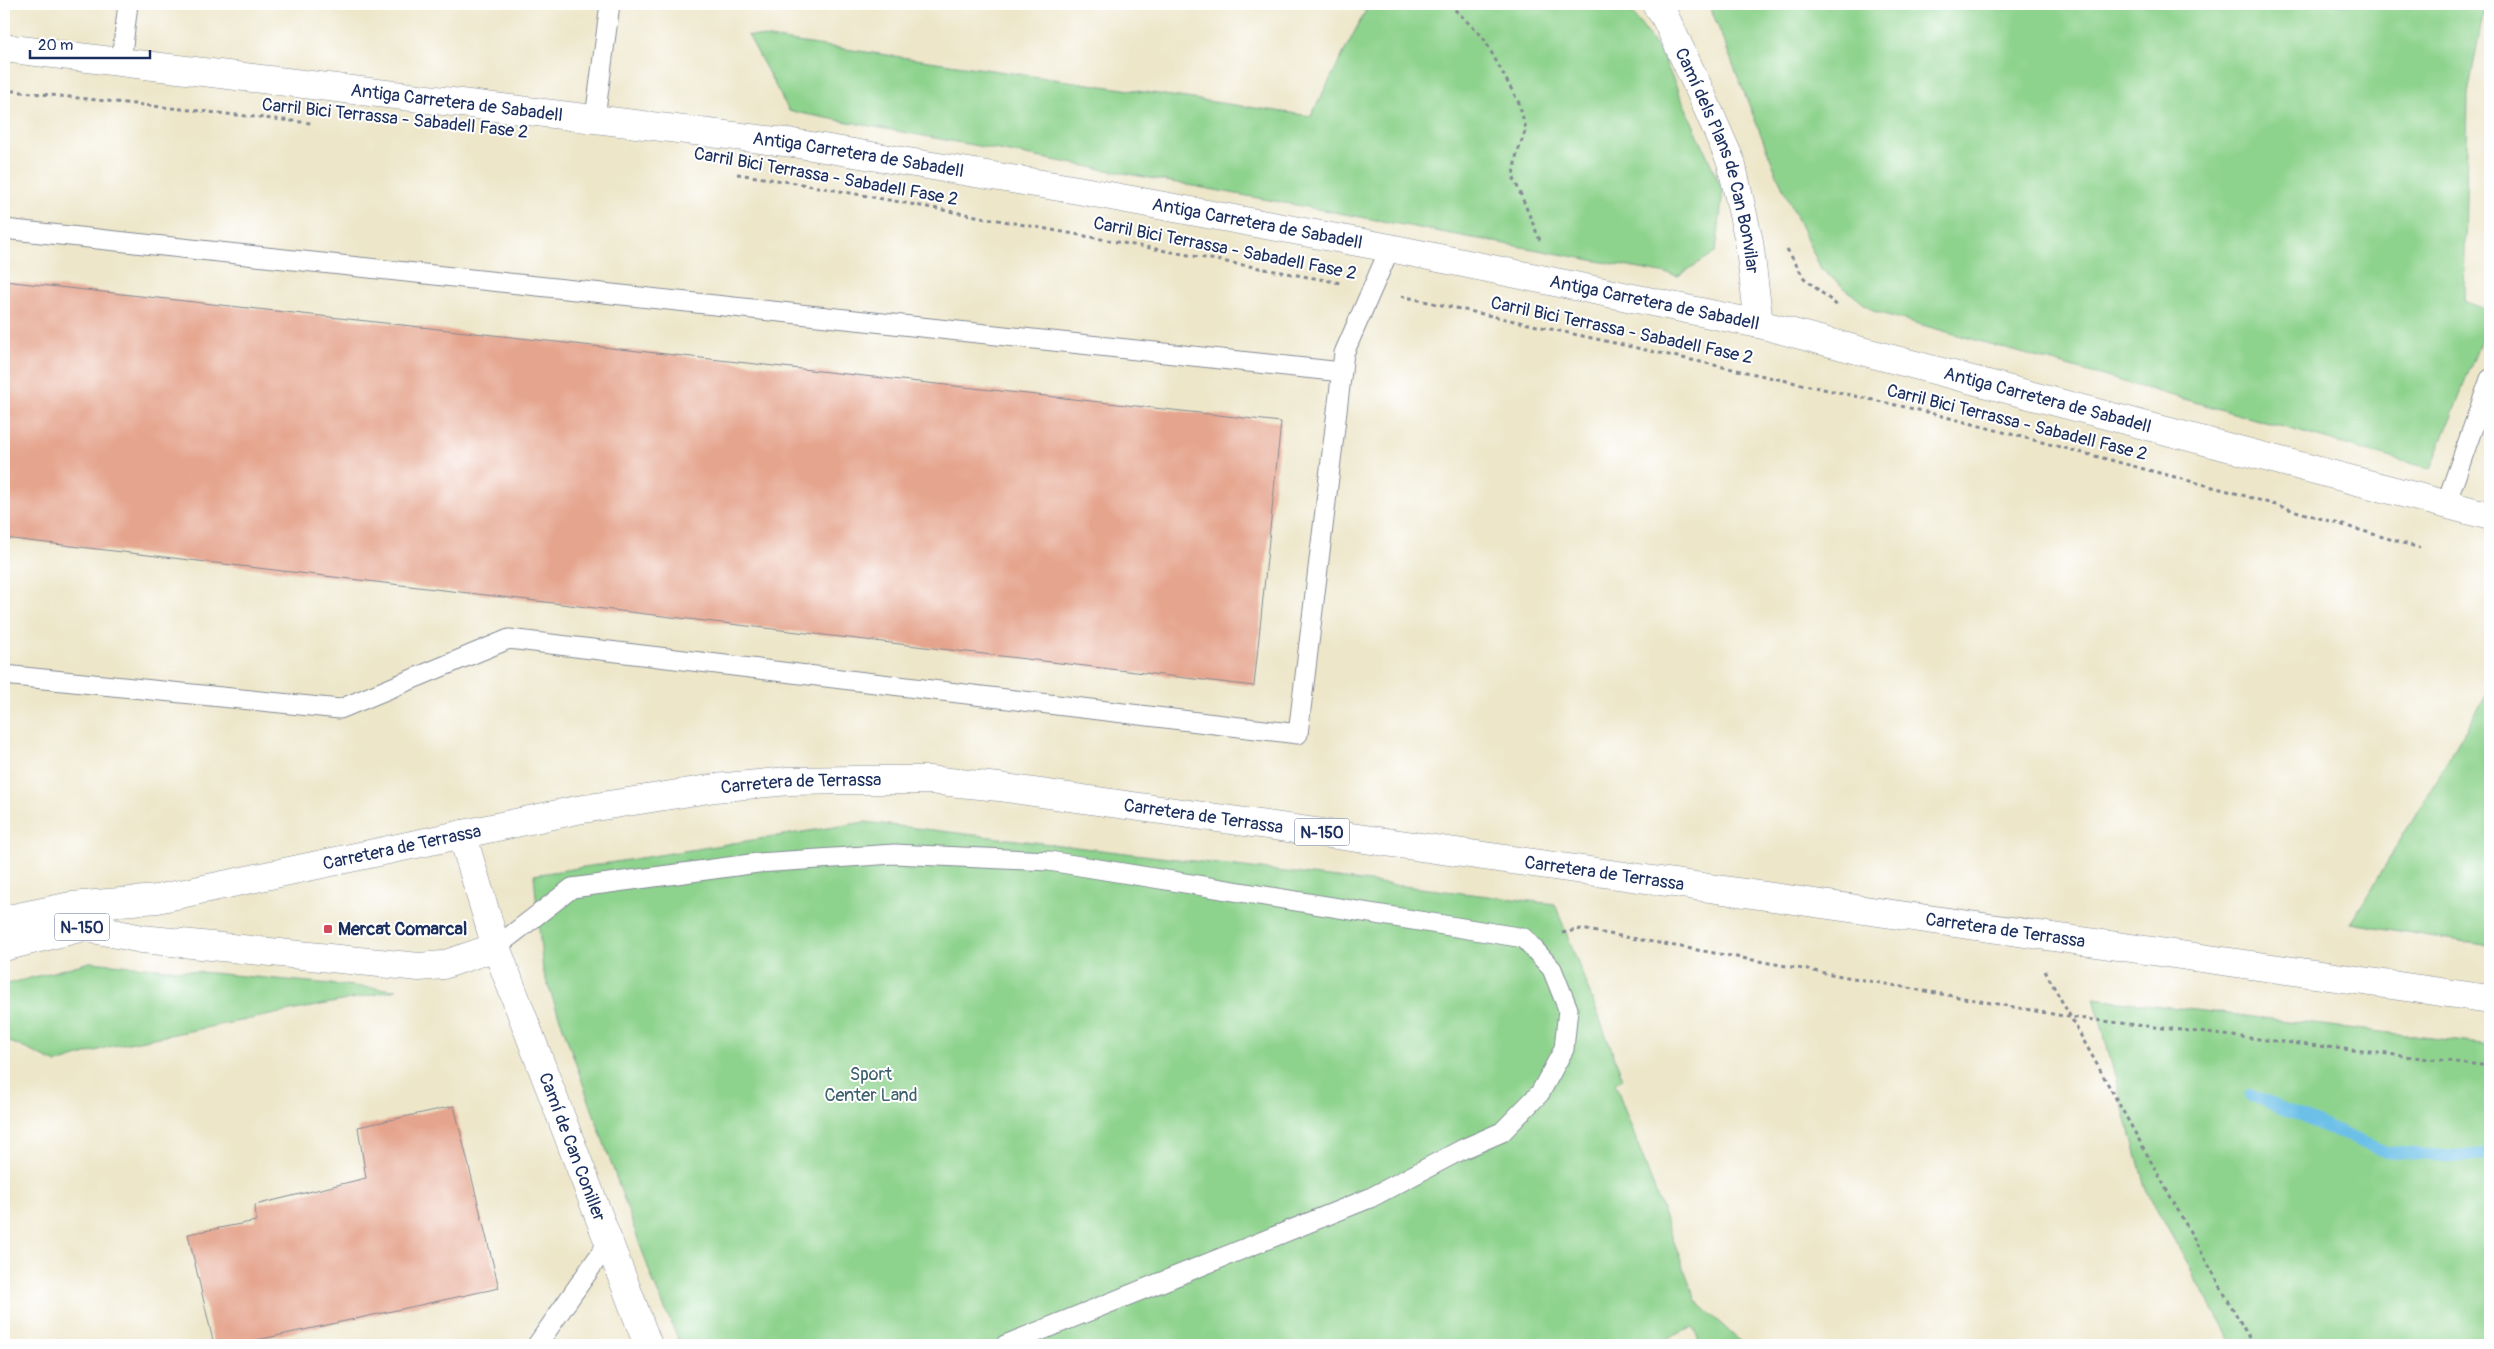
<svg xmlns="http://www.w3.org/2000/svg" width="2494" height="1349" font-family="Pangolin,sans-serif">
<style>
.green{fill:#8ed38d;stroke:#548176}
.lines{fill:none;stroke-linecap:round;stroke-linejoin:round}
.stream{stroke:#6cc0e8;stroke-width:12}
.building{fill:#e5a48d}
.service-casing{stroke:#848a94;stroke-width:21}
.minor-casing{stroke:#848a94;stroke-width:29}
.tertiary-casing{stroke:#848a94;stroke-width:29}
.primary-casing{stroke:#848a94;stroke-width:29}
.path{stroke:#848a94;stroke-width:3;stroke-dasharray:4 4;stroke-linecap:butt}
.service{stroke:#fff;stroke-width:19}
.minor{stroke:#fff;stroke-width:28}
.tertiary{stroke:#fff;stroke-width:28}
.primary{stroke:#fff;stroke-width:28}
.poi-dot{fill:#d1495b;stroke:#fff;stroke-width:2}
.labels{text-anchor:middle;stroke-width:4;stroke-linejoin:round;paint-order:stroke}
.shield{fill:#fff;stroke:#5f6d8e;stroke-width:1}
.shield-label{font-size:16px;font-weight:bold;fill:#1b2f5e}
.street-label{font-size:18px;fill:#1b2f5e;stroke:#fff}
.poi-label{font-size:18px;font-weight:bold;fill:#1b2f5e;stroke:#fff;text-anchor:start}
.park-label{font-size:18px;fill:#3e606c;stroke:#fff}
</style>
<rect width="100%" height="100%" fill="#fff"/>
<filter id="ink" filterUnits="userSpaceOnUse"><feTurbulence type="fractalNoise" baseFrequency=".02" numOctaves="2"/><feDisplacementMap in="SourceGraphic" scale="10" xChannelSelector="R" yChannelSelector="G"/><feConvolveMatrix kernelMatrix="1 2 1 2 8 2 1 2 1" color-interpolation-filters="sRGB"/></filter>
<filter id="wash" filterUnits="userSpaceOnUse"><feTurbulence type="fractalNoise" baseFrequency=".0096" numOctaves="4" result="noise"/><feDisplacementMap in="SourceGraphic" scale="20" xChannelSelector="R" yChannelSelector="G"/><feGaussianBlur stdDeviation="1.12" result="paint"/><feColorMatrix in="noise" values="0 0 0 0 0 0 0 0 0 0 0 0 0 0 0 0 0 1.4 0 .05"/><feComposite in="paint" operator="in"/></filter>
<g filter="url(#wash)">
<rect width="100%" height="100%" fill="#ede6c9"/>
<!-- green -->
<g class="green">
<path d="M1369,4h257l36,51 61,136 -7,61 -38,24 -889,-165 -41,-76 563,81z"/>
<path d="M1709,4h776l-17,90 -4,207 26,10v6l-59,152 -558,-158 -52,-42 -44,-94z"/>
<path d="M2490,689v257l-139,-23z"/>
<path d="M865,822l690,82 68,175 -8,4 81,218 48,44h-44l-6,-18 -43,18h-970l-27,-61 -111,-313 -9,-96z"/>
<path d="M90,962l307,28 -289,57 -51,16 -53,-24v-54z"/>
<path d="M2094,998l396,47v300h-257l-87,-155z"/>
</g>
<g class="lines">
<!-- stream -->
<path class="stream" d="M2250,1095l136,57 73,5 31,-4"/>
</g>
<g id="blocks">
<!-- building -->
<g class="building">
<path d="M4,281l1277,141 -27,264 -1250,-148z"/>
<path d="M454,1106l45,182 -265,57h-20l-26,-111 68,-13 -1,-16 111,-27 -8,-51z"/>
</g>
</g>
</g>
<g filter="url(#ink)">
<use href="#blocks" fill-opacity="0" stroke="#848a94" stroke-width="1"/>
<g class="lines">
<defs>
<g id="service">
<path d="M121,62l7,-58"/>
<path d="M595,118l15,-114"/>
<path d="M4,229l1338,143"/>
<path d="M2446,504l44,-125"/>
<path d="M4,675l336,34 169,-70 789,95 46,-381 46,-105"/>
<path d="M496,947l76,-59 186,-25 136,-9 155,7 475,77 28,31 16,40 -4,40 -24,44 -38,39 -39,17 -93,49 -365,147"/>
<path d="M537,1345l71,-102"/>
</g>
<g id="minor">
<path id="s1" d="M1656,4l9,13 34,72 32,73 18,79 10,83"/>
<path id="s2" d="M496,947l152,398"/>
</g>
<g id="tertiary">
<path id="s3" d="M4,48l789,95 285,47 312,58 369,76 731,192"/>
</g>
<g id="primary">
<path id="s4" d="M4,920l67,-14 86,-7 420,-89 138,-22 73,-7 68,-1h73l70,7 1491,212"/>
<path d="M84,927l58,12 277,28 24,-2 53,-18 -34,-113"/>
<path d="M4,947l80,-20 17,-7"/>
</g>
</defs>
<!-- service casing -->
<use href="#service" class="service-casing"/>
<!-- minor casing -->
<use href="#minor" class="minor-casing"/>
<!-- tertiary casing -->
<use href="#tertiary" class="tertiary-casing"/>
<!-- primary casing -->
<use href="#primary" class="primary-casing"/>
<!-- path -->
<g class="path">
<path d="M1449,4l34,33 36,66 7,26 -10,28 -3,19 28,67"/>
<path d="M4,90l307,33"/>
<path d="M737,174l59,9 545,100"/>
<path d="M1787,249l17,29 35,29"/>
<path d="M1401,296l522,115 309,81 188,56"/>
<path d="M1562,933l19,-4 488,88 421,49"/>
<path d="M2045,971l208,374"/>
</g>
<!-- service -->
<use href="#service" class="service"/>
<!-- minor -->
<use href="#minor" class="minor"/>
<!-- tertiary -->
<use href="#tertiary" class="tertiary"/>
<!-- primary -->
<use href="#primary" class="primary"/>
</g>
</g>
<!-- markers -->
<rect class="poi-dot" x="323" y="924" width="10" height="10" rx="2.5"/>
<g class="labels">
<!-- shield labels -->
<g class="shield">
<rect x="1294.5" y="818.5" width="55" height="27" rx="4"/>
<rect x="54.5" y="913.5" width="55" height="27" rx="4"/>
</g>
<g class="shield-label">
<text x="1322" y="838">N-150</text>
<text x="82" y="933">N-150</text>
</g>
<!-- street labels -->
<g class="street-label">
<text dy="6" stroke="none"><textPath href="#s3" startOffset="456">Antiga Carretera de Sabadell</textPath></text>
<text transform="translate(395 118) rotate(6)" y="6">Carril Bici Terrassa - Sabadell Fase 2</text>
<text dy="6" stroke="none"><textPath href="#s3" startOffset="861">Antiga Carretera de Sabadell</textPath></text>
<text dy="6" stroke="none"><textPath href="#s1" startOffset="170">Camí dels Plans de Can Bonvilar</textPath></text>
<text transform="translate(826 176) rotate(10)" y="6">Carril Bici Terrassa - Sabadell Fase 2</text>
<text dy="6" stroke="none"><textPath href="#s3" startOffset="1266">Antiga Carretera de Sabadell</textPath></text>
<text transform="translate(1225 248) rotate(11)" y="6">Carril Bici Terrassa - Sabadell Fase 2</text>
<text dy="6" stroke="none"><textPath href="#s3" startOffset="1671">Antiga Carretera de Sabadell</textPath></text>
<text transform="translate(1622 330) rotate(12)" y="6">Carril Bici Terrassa - Sabadell Fase 2</text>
<text dy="6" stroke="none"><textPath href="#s3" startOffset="2076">Antiga Carretera de Sabadell</textPath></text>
<text transform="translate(2017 422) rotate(14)" y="6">Carril Bici Terrassa - Sabadell Fase 2</text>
<text dy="6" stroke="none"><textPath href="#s4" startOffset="810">Carretera de Terrassa</textPath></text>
<text dy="6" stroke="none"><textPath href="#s4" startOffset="1215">Carretera de Terrassa</textPath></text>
<text dy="6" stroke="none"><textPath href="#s4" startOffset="405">Carretera de Terrassa</textPath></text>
<text dy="6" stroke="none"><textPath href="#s4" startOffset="1620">Carretera de Terrassa</textPath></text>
<text dy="6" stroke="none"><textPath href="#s4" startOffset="2025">Carretera de Terrassa</textPath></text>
<text dy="6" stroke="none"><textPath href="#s2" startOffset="214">Camí de Can Coniller</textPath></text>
</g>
<!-- poi labels -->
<g class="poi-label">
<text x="338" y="935">Mercat Comarcal</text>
</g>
<!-- park labels -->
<g class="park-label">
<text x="871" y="1080">Sport<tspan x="871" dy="21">Center Land</tspan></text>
</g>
</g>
<!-- margin -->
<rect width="2494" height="1349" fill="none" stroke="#fff" stroke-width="20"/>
<!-- scale -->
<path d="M30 50v8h120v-8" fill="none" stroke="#1b2f5e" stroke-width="2.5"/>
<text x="38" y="50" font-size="15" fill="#1b2f5e" stroke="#ffffff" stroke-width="4" paint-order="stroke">20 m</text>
</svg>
